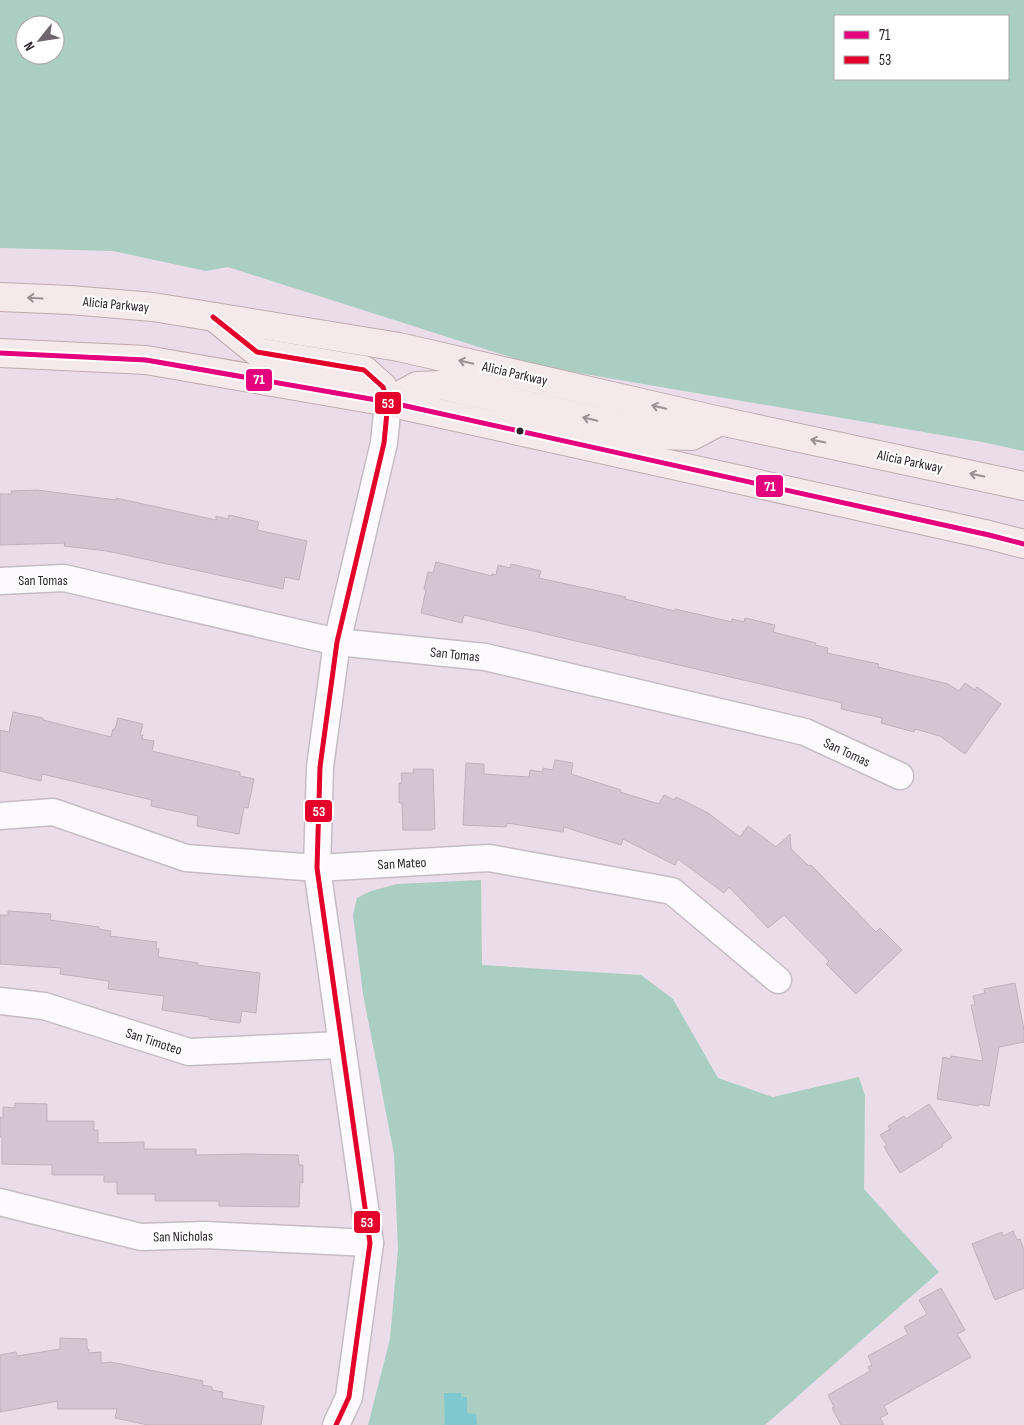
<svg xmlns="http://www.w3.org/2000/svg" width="1024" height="1425" font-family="'Sofia Sans Condensed',sans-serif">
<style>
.green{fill:#aacec1;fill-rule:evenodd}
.water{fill:#80c8cf}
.building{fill:#d5c5d4;stroke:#bdb3bc}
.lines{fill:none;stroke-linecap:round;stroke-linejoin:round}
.minor-casing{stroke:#c6bcc5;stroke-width:29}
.primary-casing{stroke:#bfaaaf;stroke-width:30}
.minor{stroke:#fcfafc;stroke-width:26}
.primary{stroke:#f4eaeb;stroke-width:28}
.bus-1-casing{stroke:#fff;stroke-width:9}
.bus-2-casing{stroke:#fff;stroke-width:9}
.bus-1{stroke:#e5007d;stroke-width:5}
.bus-2{stroke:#e4002b;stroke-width:5}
.oneway{stroke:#9a9095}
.bus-dot{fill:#2c232b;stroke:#fff;stroke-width:2}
.labels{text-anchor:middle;stroke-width:4;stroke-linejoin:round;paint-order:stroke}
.street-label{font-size:14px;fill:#2c232b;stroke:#fff}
.line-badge{stroke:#fff;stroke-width:2}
.badge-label{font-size:14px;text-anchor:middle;font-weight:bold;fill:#fff}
</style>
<rect width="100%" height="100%" fill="#eadde9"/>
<!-- green -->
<g class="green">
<path d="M0,0h1024v451l-42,-9 -444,-76 -310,-99 -22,4 -93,-20 -113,-3zM835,16h173v63h-173zM25,25h30v30h-30z"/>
<path d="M481,880l1,85 159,10 32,24 45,79 55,19 86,-20 6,19 -1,93 75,83 -174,153h-397l22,-86 8,-90 -4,-95 -31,-160 -10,-79 4,-17 14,-7 26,-7z"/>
</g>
<!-- water -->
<path class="water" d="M444,1393h17v4h6v16l9,1 1,11h-32z"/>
<!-- building -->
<g class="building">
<path d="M37,490l79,10v-2l100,22v-4l12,3 1,-4 30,7 -2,8 50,11 -8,39 -14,-3 -2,12 -176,-38 -43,-5 1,-3 -65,2v-51h12l-1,-3z"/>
<path d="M436,562l56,14v-2l4,1 2,-10 12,3 1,-4 30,7 -2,7 87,19 -1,2 50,12v-2l57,13v-3l12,3 1,-4 30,7 -2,7 43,11 -1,2 13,3 -1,5 52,11 -1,3 70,17 11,7 6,-8 10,7 2,-3 24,17 -36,50 -25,-18 -25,-7 -1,3 -33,-9 1,-5 -41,-9 1,-6 -378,-88 -2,8 -41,-10 5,-23 -2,-1 4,-17 5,1z"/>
<path d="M13,712l30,6v2l68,17 2,-8h2l3,-11 25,6 -3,11h3l-1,4 12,2 -2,10 88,21v4l14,3 -6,29 -4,-1 -5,27 -42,-8 1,-10 -47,-10 1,-6 -110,-26 -1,7 -41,-10v-41l9,2z"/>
<path d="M555,760l18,3 -2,11 50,16 -1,2 39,12 5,-9 10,5 2,-3 32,16 32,24 8,-11 28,21 14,-13 1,15 18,17 2,-1 65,67 4,-4 22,22 -46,44 -30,-30 3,-3 -45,-46 -16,13 -39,-41 -5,6 -46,-34 -3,6 -52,-26 -2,6 -57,-18 -1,5 -56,-9 -1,4 -43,-2 3,-62 18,1v10l45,3 1,-7 12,2 1,-4 10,2z"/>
<path d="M413,769h20l2,60h-3v1h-29l-1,-27h-3v-20h3l-1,-10h13z"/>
<path d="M8,911l43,3 -1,6 49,7v2l12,2 -1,5 47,6 -1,6 3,1 -1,8 40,6 -1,2 63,8 -4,40 -14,-2 -2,12 -31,-4v-2l-47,-7 2,-14 -56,-7 1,-8 -49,-7 1,-6 -61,-4v-49h8z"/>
<path d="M1015,983l9,47v12l-25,5 -10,59 -10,-2v2l-42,-7 6,-42 7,2 1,-3 32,5 -12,-56h4l-2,-9 12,-3 -1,-4z"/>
<path d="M15,1103l32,1v17h47v9h4v13l46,-1v7h52v6l50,-1 52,1 1,10h4v18l-3,-1 -1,25 -80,-1v-5h-64v-7h-38v-12h-13v-7h-52v-10l-50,-1v-27h-2v-20l3,1v-11l12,1z"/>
<path d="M929,1104l23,34 -10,6 1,2 -43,27 -16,-26 3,-2 -7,-10 10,-6 -2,-3 16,-10 2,3z"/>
<path d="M1013,1231l4,9 3,-1 4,11v38l-29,12 -23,-56 30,-12 1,4z"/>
<path d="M941,1288l24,42 -8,4 14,23 -87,49 4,8 -8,4 4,7h-43l-9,-17 2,-1 -6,-12 42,-24 -2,-4 4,-2 -4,-9 40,-22 -4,-7 23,-13 -8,-14z"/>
<path d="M60,1338l27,1v10h2v4l12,-1v11l10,-1 92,19 -1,4 10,2v3l11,2 -1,6 42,8 -3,19h-113l-33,-7 2,-9h-60l1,-8 -58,11v-57l16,-3 1,4 43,-7z"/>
</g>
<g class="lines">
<defs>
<g id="minor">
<path d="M0,581l64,-3 273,64 148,15 320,75 95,44"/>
<path d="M0,816l53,-4 133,46 131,10 172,-10 183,33 106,89"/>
<path d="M0,1001l44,5 145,46 152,-7"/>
<path d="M0,1202l141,35 64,-2 165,8"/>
<path d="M336,1425l13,-28 21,-154 -53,-375 3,-101 17,-125 47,-199 4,-41"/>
</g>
<g id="primary">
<path d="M0,297l70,3 83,7 246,40 321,74 304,65"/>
<path d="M214,317l43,35 107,18 19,17 5,15 29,-16 24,-1 216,50 35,1 28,-15"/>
<path d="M0,353l146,7 242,42 601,133 35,9"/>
</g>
</defs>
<!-- minor casing -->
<use href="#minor" class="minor-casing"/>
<!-- primary casing -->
<use href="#primary" class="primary-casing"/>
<!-- minor -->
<use href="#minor" class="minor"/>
<!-- primary -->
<use href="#primary" class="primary"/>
<defs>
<path id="bus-1" d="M0,353l146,7 242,42 601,133 35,9"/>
<path id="bus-2" d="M213,317l44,35 107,18 19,17 5,15 -4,41 -47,199 -17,125 -3,101 53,375 -21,154 -13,28"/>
</defs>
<!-- bus-1 casing -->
<use href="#bus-1" class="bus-1-casing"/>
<!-- bus-2 casing -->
<use href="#bus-2" class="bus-2-casing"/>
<!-- bus-1 -->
<use href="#bus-1" class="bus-1"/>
<!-- bus-2 -->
<use href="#bus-2" class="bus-2"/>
</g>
<!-- one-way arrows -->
<defs><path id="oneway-shaft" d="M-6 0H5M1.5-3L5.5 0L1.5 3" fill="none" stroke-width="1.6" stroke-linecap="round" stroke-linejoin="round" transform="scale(1.25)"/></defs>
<g class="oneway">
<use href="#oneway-shaft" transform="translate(35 298) rotate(-177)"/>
<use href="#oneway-shaft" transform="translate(466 362) rotate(-167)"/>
<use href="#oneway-shaft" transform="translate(659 407) rotate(-167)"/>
<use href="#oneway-shaft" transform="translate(590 419) rotate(-167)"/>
<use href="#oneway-shaft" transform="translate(818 441) rotate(-168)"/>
<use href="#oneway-shaft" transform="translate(977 475) rotate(-168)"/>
</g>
<!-- markers -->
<circle class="bus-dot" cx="520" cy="431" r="4.5"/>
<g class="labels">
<!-- street labels -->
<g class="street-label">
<text transform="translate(116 304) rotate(5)" y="5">Alicia Parkway</text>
<text transform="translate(515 373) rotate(13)" y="5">Alicia Parkway</text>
<text transform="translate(910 461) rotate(12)" y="5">Alicia Parkway</text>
<text x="43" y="585">San Tomas</text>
<text transform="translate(455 654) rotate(6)" y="5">San Tomas</text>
<text transform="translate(847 752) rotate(25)" y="5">San Tomas</text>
<text transform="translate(402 863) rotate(-3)" y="5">San Mateo</text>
<text transform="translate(154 1041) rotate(18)" y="5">San Timoteo</text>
<text transform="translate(183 1236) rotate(-1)" y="5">San Nicholas</text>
</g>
</g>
<g class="line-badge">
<rect x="245" y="368" width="28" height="24" rx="5" fill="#e5007d"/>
<rect x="374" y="391" width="28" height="24" rx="5" fill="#e4002b"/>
<rect x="755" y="474" width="29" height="24" rx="5" fill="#e5007d"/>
<rect x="304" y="799" width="29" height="24" rx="5" fill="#e4002b"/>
<rect x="353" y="1210" width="28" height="24" rx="5" fill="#e4002b"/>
</g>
<g class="badge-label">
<text x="259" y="384">71</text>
<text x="388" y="408">53</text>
<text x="770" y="491">71</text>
<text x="319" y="816">53</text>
<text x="367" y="1227">53</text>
</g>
<!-- legend -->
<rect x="834" y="15" width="175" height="65" fill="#ffffff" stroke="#aba7aa"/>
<rect x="844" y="31" width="25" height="8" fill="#e5007d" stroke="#aba7aa"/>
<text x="879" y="40" font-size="15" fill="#2c232b">71</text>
<rect x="844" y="56" width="25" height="8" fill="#e4002b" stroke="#aba7aa"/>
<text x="879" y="65" font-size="15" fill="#2c232b">53</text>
<!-- north arrow -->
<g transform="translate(40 40) rotate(240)"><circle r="24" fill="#ffffff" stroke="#aba7aa"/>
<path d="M0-4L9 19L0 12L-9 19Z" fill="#6e646e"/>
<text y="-8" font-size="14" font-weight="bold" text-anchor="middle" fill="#2c232b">N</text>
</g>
</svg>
